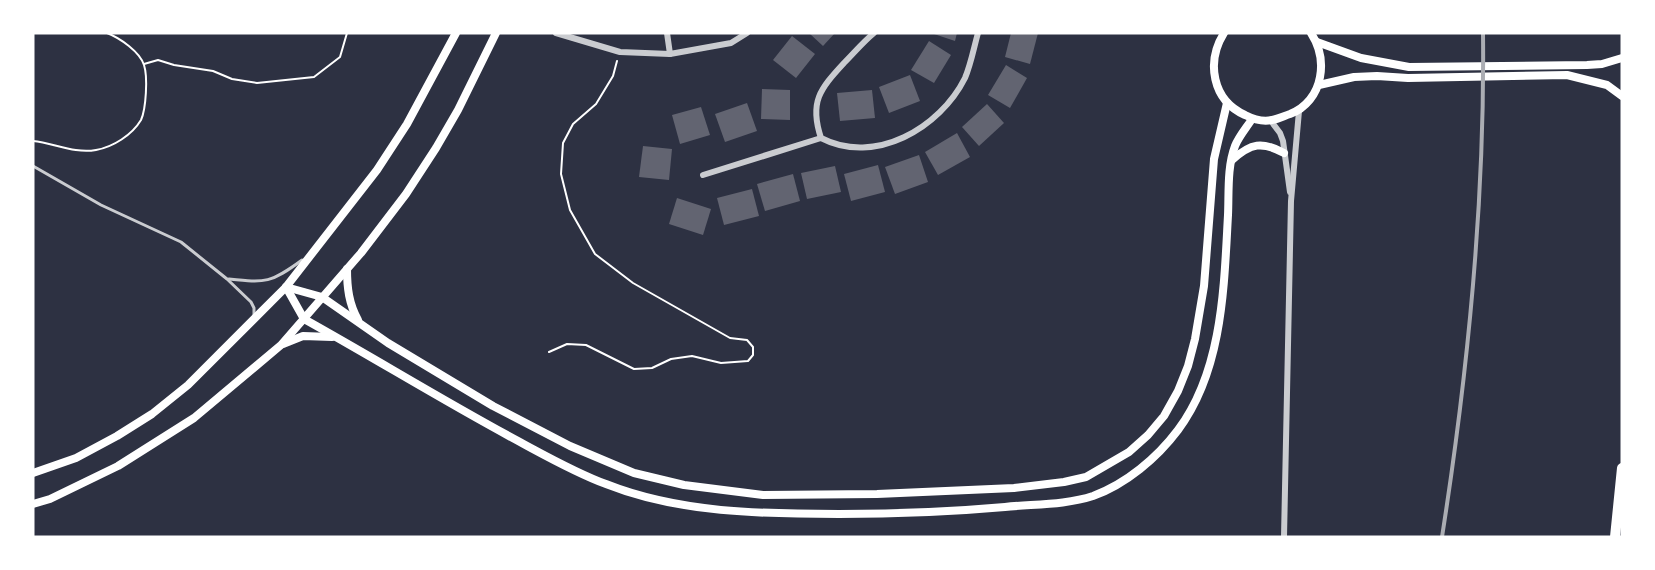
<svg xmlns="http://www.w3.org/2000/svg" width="1655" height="570" font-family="Lato,sans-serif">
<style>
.building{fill:#626471}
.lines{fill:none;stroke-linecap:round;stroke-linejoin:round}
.path{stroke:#fff;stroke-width:2}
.service{stroke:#caccd0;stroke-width:3}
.minor{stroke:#caccd0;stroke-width:6}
.secondary{stroke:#fff;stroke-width:8}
.motorway{stroke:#fff;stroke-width:10}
.rail{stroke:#abadb3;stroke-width:4}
</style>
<rect width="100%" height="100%" fill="#2d3142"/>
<!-- building -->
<g class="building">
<path d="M809,33h26l-12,13z"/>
<path d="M931,33h26l-2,8z"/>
<path d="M1011,33h27l-8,31 -25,-7z"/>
<path d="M792,36l23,18 -19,24 -23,-18z"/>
<path d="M929,41l22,14 -17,28 -23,-13z"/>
<path d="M1006,65l21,13 -17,30 -22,-13z"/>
<path d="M910,75l10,26 -31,12 -10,-26z"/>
<path d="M762,89l28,1v30l-29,-1z"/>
<path d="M872,90l3,28 -35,3 -3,-28z"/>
<path d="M747,103l10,28 -32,11 -10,-28z"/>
<path d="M987,104l17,19 -25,23 -17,-19z"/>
<path d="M701,107l9,28 -30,9 -8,-29z"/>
<path d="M957,133l13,24 -32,18 -13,-23z"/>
<path d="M643,146l29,3 -3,31 -30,-3z"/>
<path d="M919,155l9,27 -33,12 -10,-27z"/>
<path d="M878,165l7,27 -34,9 -7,-27z"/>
<path d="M835,166l6,26 -34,7 -6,-26z"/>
<path d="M793,174l7,27 -35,10 -8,-27z"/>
<path d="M752,189l7,27 -35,9 -7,-27z"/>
<path d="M677,198l34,11 -8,26 -34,-11z"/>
</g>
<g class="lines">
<!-- path -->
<g class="path">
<path d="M144,64l14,-4 16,5 39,6 19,8 25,4 57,-6 26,-20 7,-24"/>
<path d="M33,141c21,2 41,13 63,9 17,-3 36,-15 45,-30 5,-11 7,-43 3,-55 -4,-13 -24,-27 -37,-32"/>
<path d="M549,352l18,-8 19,1 48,24 18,-1 19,-9 21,-3 29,7 27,-2 5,-6v-8l-6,-7 -17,-2 -97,-55 -38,-29 -25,-44 -9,-36 2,-31 10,-19 23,-20 17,-28 4,-15"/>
</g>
<!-- service -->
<g class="service">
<path d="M33,166l68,39 80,37 46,37 24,23 3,6v7"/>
<path d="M229,279c37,4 42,4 73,-19"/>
</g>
<!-- minor -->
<g class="minor">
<path d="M556,33l64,19 50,2 61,-11 16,-10"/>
<path d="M667,33l3,21"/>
<path d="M874,33c-11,9 -20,20 -30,30 -24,26 -35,39 -23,75 54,28 119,-10 144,-60 6,-14 9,-31 13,-45"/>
<path d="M1271,121l9,12 3,8 7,51"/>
<path d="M703,175l118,-37"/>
<path d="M1284,537l7,-336 8,-90"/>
</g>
<!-- secondary -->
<g class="secondary">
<path d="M1224,33c-18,29 -12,67 21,82 8,4 19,7 27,5 6,-1 12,-4 18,-6 16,-6 27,-20 30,-37 3,-16 0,-30 -9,-44"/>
<path d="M1317,42l44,16 48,9 178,-2 15,-1 20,-6"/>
<path d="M1319,85l35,-8 23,-1 31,2 159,-3 40,10 15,11"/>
<path d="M1232,160c19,-17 30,-19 52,-7"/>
<path d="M347,269c0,19 2,35 11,51"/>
<path d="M286,287l36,10 66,46 105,63 77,40 64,27 50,12 79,10 114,-1 137,-6 50,-6 22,-5 43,-25 19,-17 16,-19 14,-25 10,-25 7,-27 9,-53 10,-127 13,-56"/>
<path d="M286,287l18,32"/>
<path d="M304,319c72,40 143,84 216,123 28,15 56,31 86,42 73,29 155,30 233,30 55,0 110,-2 166,-7 28,-3 61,-2 88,-11 33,-12 64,-38 85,-66 45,-60 46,-144 50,-215 1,-22 -1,-48 7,-69 4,-10 12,-19 17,-27"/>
<path d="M283,344l20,-8 29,1"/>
<path d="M33,473l43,-15 41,-22 35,-22 36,-29 98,-98 91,-117 30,-46 49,-91"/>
<path d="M33,504l17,-5 68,-33 76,-48 87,-73 80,-92 45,-59 30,-46 22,-38 38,-77"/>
</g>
<!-- motorway -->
<path class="motorway" d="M1615,537l7,-69"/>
<!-- rail -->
<path class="rail" d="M1442,537c26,-166 43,-336 41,-504"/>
</g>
<!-- border -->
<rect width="1655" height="570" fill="none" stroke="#ffffff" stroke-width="69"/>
</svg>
